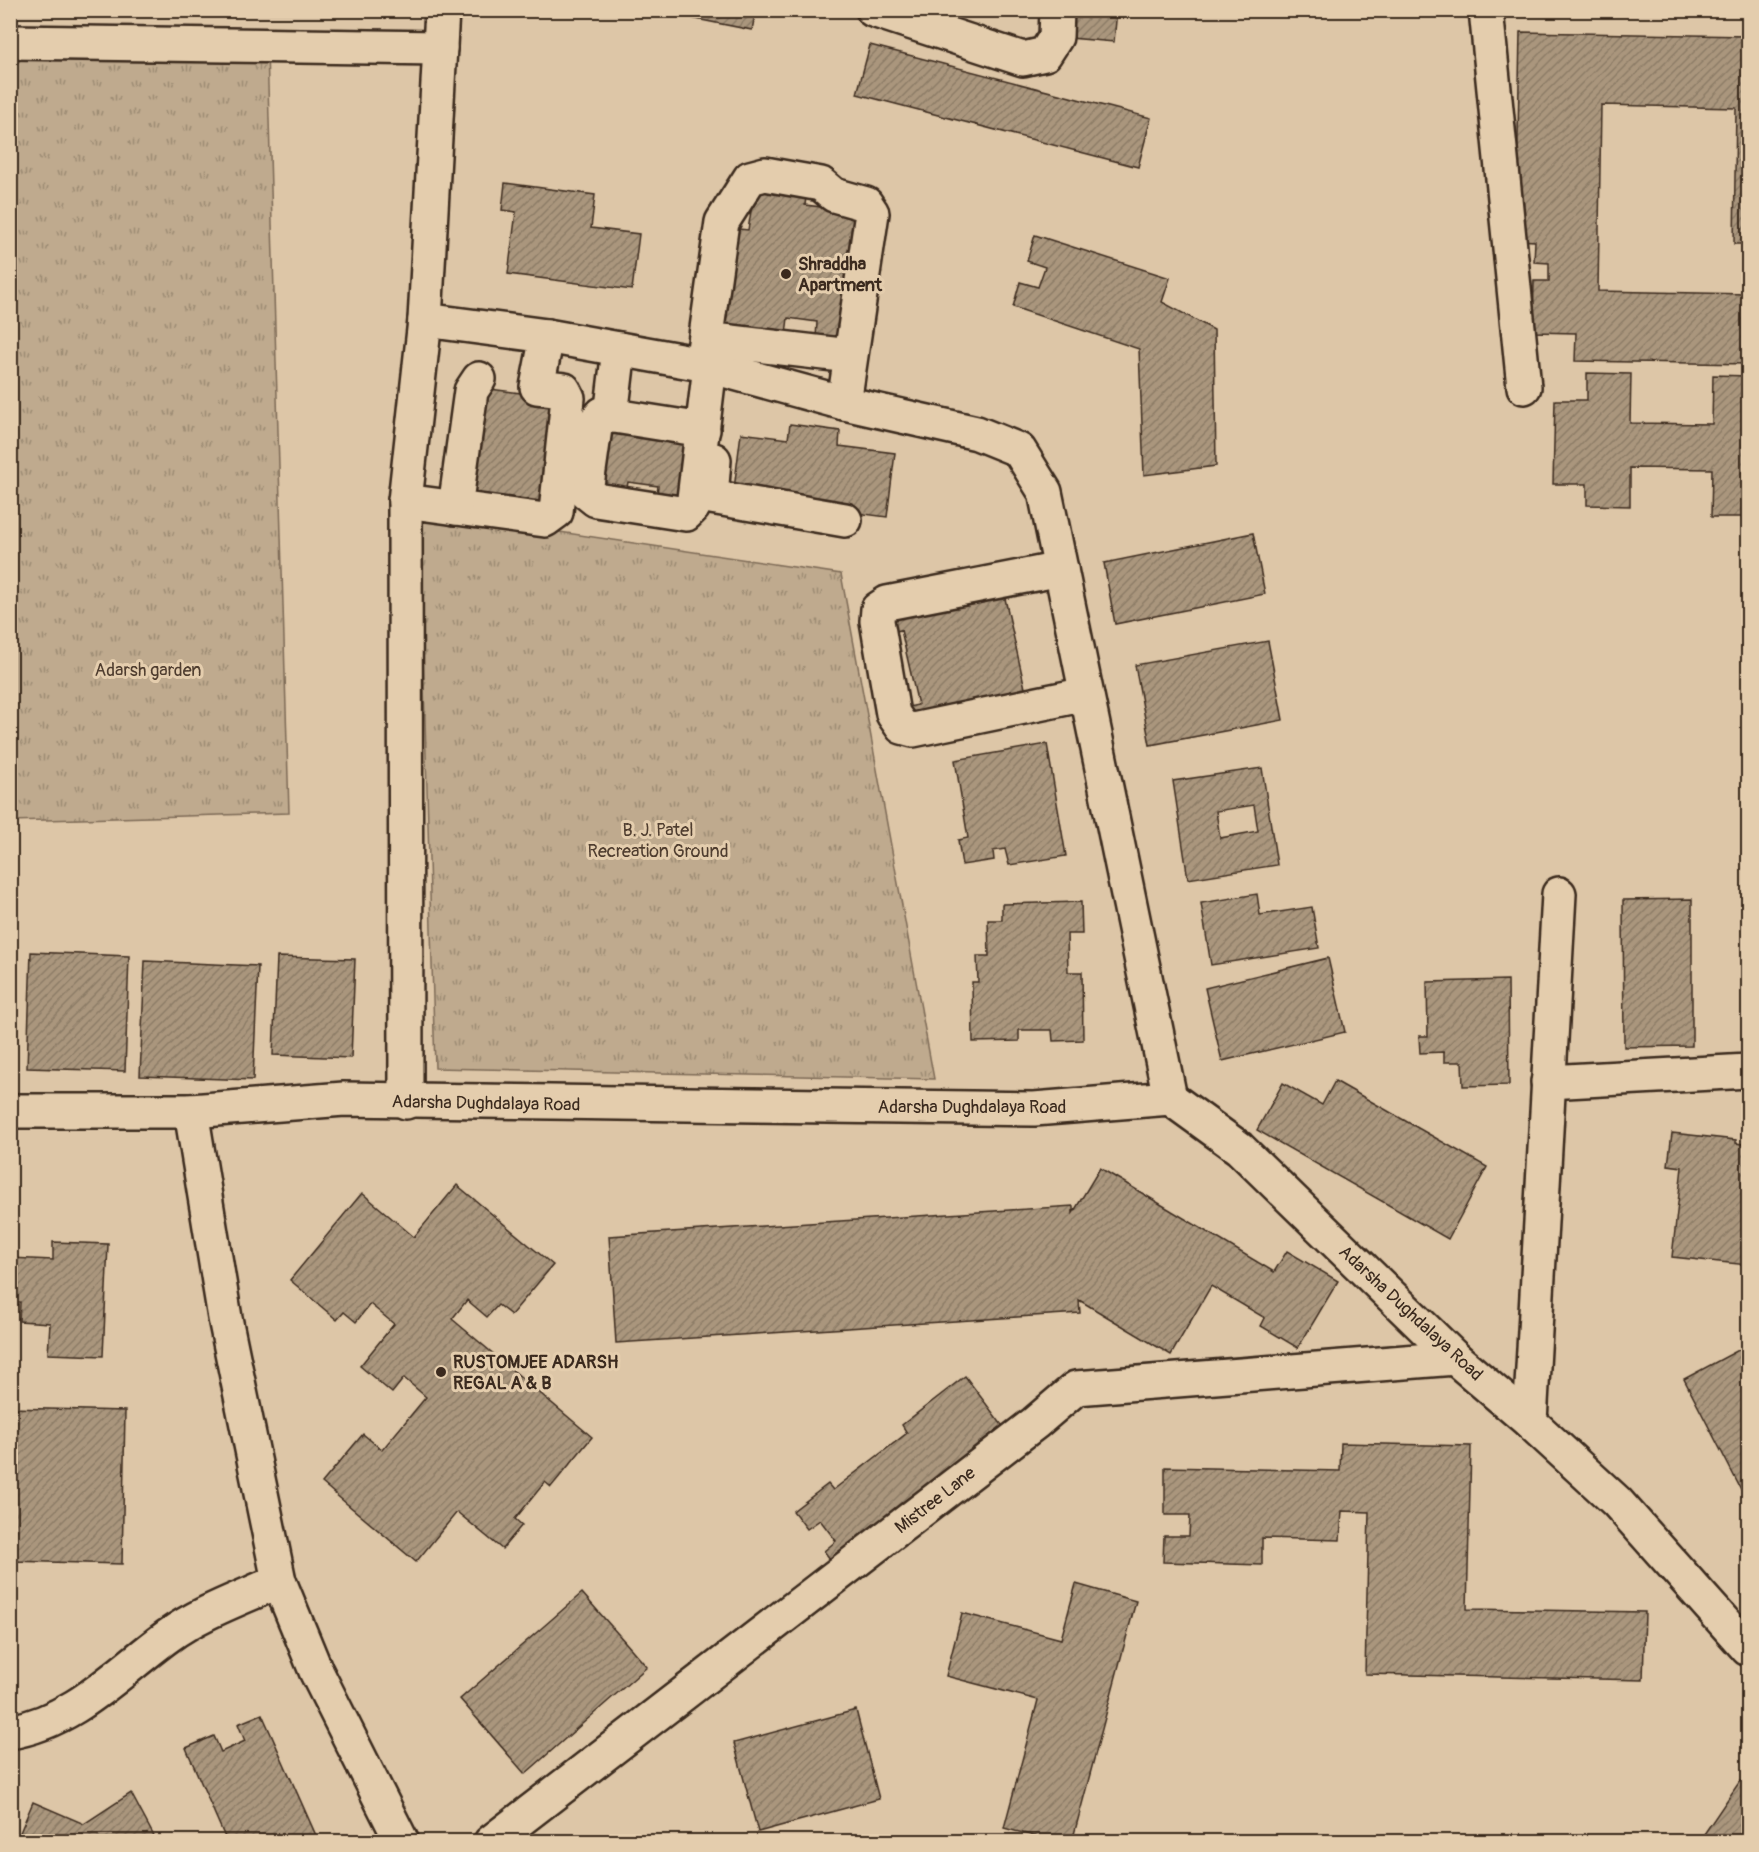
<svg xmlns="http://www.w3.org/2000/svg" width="1759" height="1852" font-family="Pangolin,sans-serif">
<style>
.park{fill:url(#park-tufts);stroke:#7d6a56;stroke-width:1.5}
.building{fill:url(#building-hatch);stroke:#3b2a1e;stroke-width:1.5;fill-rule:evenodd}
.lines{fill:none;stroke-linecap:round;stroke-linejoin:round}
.minor-casing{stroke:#3b2a1e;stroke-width:38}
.minor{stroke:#e4cdad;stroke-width:33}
.poi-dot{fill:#3b2a1e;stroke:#e4cdad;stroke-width:2}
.labels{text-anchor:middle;stroke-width:6;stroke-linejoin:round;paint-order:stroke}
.poi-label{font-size:18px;font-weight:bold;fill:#3b2a1e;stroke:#e4cdad;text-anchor:start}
.park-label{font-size:18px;fill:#4f3d2f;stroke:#e4cdad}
.street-label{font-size:18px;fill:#3b2a1e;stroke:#e4cdad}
</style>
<defs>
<pattern id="park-tufts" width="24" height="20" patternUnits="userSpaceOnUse" patternTransform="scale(1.5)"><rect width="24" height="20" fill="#bfaa8e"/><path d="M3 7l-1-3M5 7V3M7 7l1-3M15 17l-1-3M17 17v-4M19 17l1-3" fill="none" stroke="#9c8b73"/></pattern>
<pattern id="building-hatch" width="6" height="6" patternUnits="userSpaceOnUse" patternTransform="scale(1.5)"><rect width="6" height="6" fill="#aa967d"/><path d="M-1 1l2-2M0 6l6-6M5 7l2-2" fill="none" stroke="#8c7b66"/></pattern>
</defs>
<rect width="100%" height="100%" fill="#ddc6a7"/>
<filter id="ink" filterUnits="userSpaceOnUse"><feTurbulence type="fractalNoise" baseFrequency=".0167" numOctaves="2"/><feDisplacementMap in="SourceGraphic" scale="12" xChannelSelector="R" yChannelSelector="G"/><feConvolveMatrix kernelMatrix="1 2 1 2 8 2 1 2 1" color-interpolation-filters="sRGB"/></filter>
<g filter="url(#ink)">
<!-- park -->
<g class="park">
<path d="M267,50l22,763 -278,8 -1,-752 13,-11z"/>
<path d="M419,511l422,63 93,505 -499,-11z"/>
</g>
<!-- building -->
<g class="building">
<path d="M651,10h105l-4,20z"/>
<path d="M1073,10h44l-3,32 -44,-4z"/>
<path d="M1520,32l228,4v208h-14l2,-136 -135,-3 -3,186 150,3v70l-173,-3 1,-28 -43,-1 1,-51h15v-18l-15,-1 1,-21 -19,-1z"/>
<path d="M870,45l281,73 -13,49 -281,-73z"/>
<path d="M505,183l90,12 -4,33 48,6 -7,56 -124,-16 8,-62 -14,-2z"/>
<path d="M755,186l52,4 -2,15 50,6 -17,130 -22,-3 1,-16 -29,-4 -2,16 -69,1 13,-107 18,2z"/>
<path d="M1035,235l135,43 -8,24 52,28 2,136 -72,9 -5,-126 -126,-42 7,-25 18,5 7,-20 -18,-6z"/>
<path d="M1587,373l44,1 -1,49 82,1 1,-49 35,1v141h-37l1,-48 -82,-1v38l-43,-1v-21h-34l2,-84h32z"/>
<path d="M482,388l78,10 -14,108 -77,-10z"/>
<path d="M790,424l50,7 -1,15 56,7 -8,64 -154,-20 8,-64 47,6z"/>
<path d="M602,425l93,12 -8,69 -31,-4 2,-16 -30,-4 -3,16 -32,-4z"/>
<path d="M1253,533l12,61 -150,30 -11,-61z"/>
<path d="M1004,594l23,103 -116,26 -3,-16 10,-2 -17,-75 -10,2 -3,-12z"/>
<path d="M1268,641l15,79 -133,25 -15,-80z"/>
<path d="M1047,744l19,112 -57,9 -4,-16 -12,2 1,9 -32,5 -4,-25 10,-2 -13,-78z"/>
<path d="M1262,768l15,97 -89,14 -15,-98zM1254,805l4,26 -38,7 -4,-27z"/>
<path d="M1257,894l3,21 52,-8 7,41 -108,17 -10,-62z"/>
<path d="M1692,899v147l-68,1 -1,-147z"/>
<path d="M1081,902l1,32h-15l1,38h14l1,68 -30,1 -1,-11h-33v11l-46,1 -1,-60h6l-1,-26h12l-1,-36h14v-16z"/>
<path d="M31,952l98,4 -4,115 -98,-3z"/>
<path d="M277,957l78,2 -4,99 -78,-3z"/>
<path d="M1328,958l17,74 -123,29 -17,-73z"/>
<path d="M145,961l113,5 -5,114 -113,-4z"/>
<path d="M1508,980l1,105 -46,1 -1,-24h-18v-10l-24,1 -1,-17h9l-1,-54z"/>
<path d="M1335,1081l152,86 -39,72 -191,-109 26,-47 39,22z"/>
<path d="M1672,1133l64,7v3l12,2v120l-76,-8 10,-90 -14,-2z"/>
<path d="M1100,1168l174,104 13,-21 51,30 -40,67 -37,-22 4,-8 -54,-32 -40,69 -92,-55 1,13 -464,30 -7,-107 464,-30v7z"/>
<path d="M457,1185l96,80 -42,50 -13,-10 -11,12 -20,-17 -15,19 140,118 -41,50 -6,-5 -30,37 7,6 -20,24 -45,-37 -41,50 -94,-79 41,-49 19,16 44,-53 -22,-19 -12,15 -32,-27 34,-42 -24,-20 -14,18 -12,-10 -7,8 -47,-40 72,-87 52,44z"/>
<path d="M53,1242l55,2 -5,112 -55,-2 2,-31 -31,-2 1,-19h-10v-44l43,2z"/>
<path d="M1748,1345v158l-64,-124z"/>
<path d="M965,1376l43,57 -172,134 -12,-16 12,-10 -16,-21 -13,9 -14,-18 35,-27 5,6 74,-57 -5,-8z"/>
<path d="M10,1408l115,3 -3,153 -112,-3z"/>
<path d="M1341,1443l130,3 -4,163 178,3 -2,68 -278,-6 4,-162 -27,-1 -2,29 -78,-2v27l-99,-3 1,-26h25l1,-21h-25v-48l175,4z"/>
<path d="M1076,1584l60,17 -64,241h-16l-52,-14 34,-128 -92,-24 16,-63 99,26z"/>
<path d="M582,1593l65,74 -122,107 -65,-75z"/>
<path d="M856,1710l23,89 -121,33 -24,-89z"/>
<path d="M262,1714l56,126 -4,2h-87l-41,-94 28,-12 7,16 24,-11 -7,-17z"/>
<path d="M1740,1781l8,6v55h-33l-11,-8z"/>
<path d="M131,1793l26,49h-141l17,-40 51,22z"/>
</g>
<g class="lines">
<defs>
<g id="minor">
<path d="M442,10l-17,310 122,16 155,28 142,39 133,30 42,17 26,42 125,606"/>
<path d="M873,10l150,49 22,-5 11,-17 1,-27"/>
<path d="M1486,10l38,377"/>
<path d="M10,42l430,6"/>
<path d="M706,339l144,17"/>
<path d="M702,364l20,-142 28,-44 15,-4 56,10 13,11 32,9 6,9 -28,190"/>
<path d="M611,416l8,-67"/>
<path d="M703,430l-101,-16 -6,7 -10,71 10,8 90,14 7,-7c6,-47 11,-94 17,-141"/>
<path d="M714,460l-3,37 134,23"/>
<path d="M405,501l140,19 11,-8 12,-114 -4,-8 -27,-3 10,-51"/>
<path d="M455,508l16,-117 8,-12"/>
<path d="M1061,569l-174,34 -9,6 -1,12 16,93 9,13 11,3 173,-36"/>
<path d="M1548,1082l200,-11"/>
<path d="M406,1102l-1,-601 20,-181"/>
<path d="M10,1111h181l153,-12 690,10 136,-11 69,50 216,210 75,64 87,80 131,147"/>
<path d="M191,1111l34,207 54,263 37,90 86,171"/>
<path d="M1530,1422l29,-528"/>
<path d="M10,1732c65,-11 107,-59 158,-96 33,-24 74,-38 111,-55"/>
<path d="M491,1842l544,-419 41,-35 379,-30"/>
</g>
</defs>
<!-- minor casing -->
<use href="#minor" class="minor-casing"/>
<!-- minor -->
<use href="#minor" class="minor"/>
</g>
</g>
<!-- markers -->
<g class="poi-dot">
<circle cx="786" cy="274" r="6"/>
<circle cx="441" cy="1372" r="6"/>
</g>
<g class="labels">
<!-- poi labels -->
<g class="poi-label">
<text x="798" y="270">Shraddha<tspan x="798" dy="21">Apartment</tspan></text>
<text x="453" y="1368">RUSTOMJEE ADARSH<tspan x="453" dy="21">REGAL A &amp; B</tspan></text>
</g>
<!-- park labels -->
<g class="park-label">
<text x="148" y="676">Adarsh garden</text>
<text x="658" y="836">B. J. Patel<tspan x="658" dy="21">Recreation Ground</tspan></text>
</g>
<!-- street labels -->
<g class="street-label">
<text transform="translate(486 1103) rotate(1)" y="6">Adarsha Dughdalaya Road</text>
<text x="972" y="1113">Adarsha Dughdalaya Road</text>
<text transform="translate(1411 1313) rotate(43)" y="6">Adarsha Dughdalaya Road</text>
<text transform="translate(935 1500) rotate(-38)" y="6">Mistree Lane</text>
</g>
</g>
<!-- margin -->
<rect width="1759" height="1852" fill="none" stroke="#e4cdad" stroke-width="36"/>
<rect x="18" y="18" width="1723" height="1816" fill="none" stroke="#3b2a1e" stroke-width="2" filter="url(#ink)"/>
</svg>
